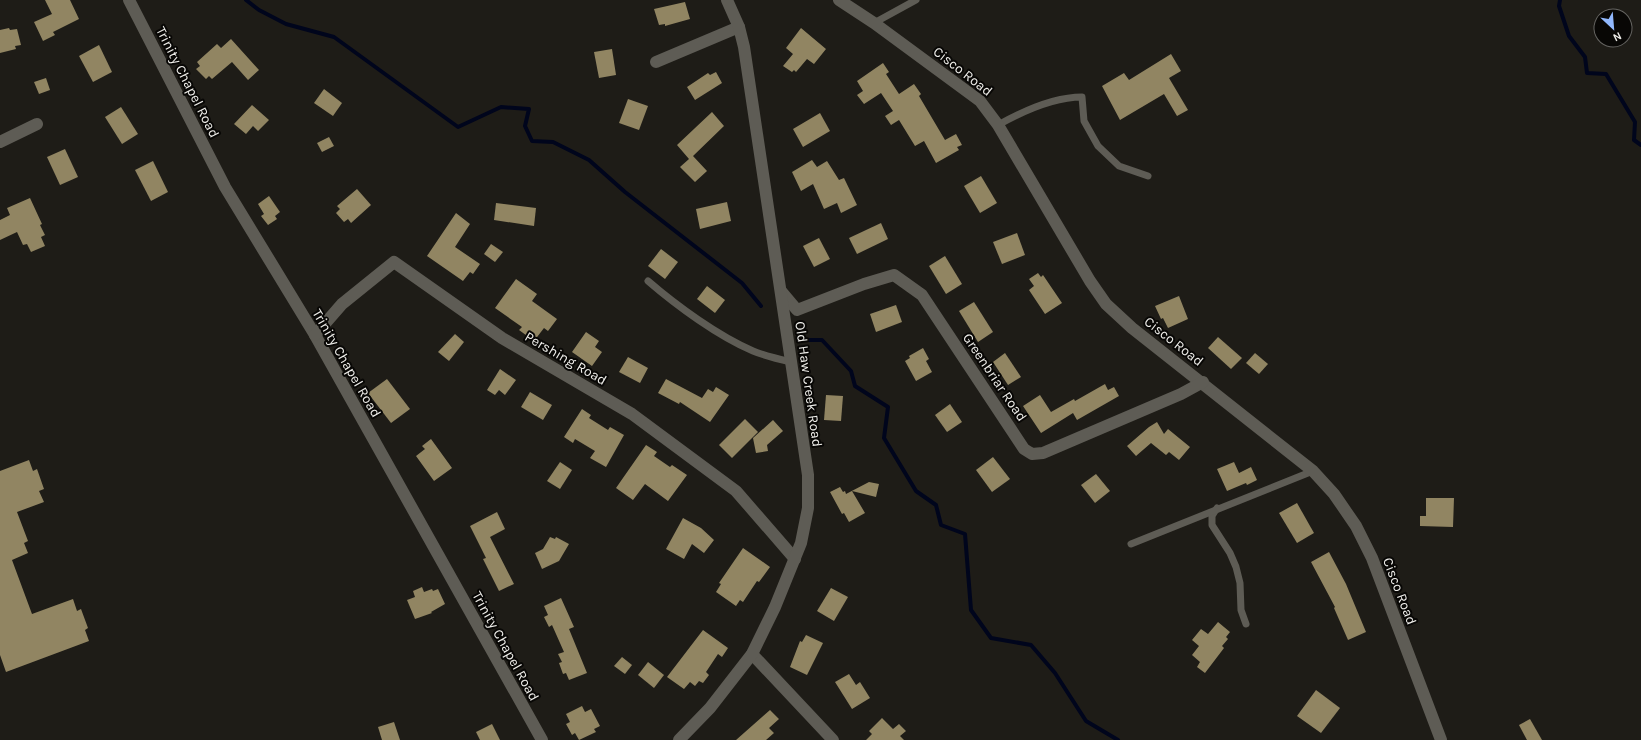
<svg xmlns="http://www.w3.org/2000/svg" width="1641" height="740" font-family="Karla,sans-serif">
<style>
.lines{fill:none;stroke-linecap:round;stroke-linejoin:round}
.stream{stroke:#00051c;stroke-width:4}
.building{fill:#918562}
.service{stroke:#5e5c55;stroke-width:7}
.minor{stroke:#5e5c55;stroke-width:12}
.labels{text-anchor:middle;stroke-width:4;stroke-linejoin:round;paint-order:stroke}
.street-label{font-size:14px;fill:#f0efeb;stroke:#080705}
</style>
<rect width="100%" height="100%" fill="#1e1c17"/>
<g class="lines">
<!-- stream -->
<g class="stream">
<path d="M246,0l13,10 27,14 48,13 124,90 43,-20 28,2 -4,17 7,15 21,1 36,18 36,32 117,91 19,23"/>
<path d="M1560,0l-1,6 10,30 16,21 2,16 19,1 29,48 -1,18 7,5"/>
<path d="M807,340h15l29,31 4,15 33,21 -4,31 32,53 20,14 5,20 24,9 6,76 20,28 40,7 24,28 31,48 32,19"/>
</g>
</g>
<!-- building -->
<g class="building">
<path d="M45,0h25l9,19 -26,13 2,3 -12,6 -9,-19 18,-8z"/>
<path d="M685,2l5,17 -25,7v-2l-6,1 -5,-16z"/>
<path d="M9,28l1,2 7,-1 4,16 -6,1 1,3 -16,4v-23z"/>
<path d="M801,28l25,21 -12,15 -7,-5 -11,13 -2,-2 -2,2 -9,-6 10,-12 -7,-6z"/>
<path d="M231,39l28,31 -11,10 -16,-18 -20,17 -3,-3 -3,3 -10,-10 4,-3 -3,-4 20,-18 4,4z"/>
<path d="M99,45l13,27 -19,10 -14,-26z"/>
<path d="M612,49l4,26 -17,3 -5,-26z"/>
<path d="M1171,54l10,17 -12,7 19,32 -11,6 -13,-22 -44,26 -18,-34 22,-13 5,7z"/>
<path d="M883,63l6,9 -3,2 13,20 15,-10 7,10 -2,2 26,44 11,-6 6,11 -5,2 2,3 -23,13 -12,-22 -9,5 -16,-26 -8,5 -6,-9 8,-5 -12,-18 -17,11 -7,-9 6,-4 -6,-10z"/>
<path d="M716,72l6,11 -27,17 -8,-13 21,-14 2,2z"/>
<path d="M46,78l4,12 -11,4 -5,-12z"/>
<path d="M324,89l18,14 -9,13 -19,-13z"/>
<path d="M628,99l20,7 -9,24 -20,-7z"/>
<path d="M252,105l17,15 -11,11 -5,-5 -7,8 -12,-10z"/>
<path d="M121,107l17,27 -16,10 -17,-27z"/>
<path d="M712,112l12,14 -31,30 14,15 -12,11 -15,-15 9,-8 -12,-14z"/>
<path d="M820,113l10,18 -27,16 -10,-18z"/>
<path d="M329,137l5,9 -12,6 -5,-9z"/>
<path d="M65,149l13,28 -18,8 -13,-28z"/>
<path d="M812,160l5,7 10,-6 12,19 5,-2 13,27 -16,8 -4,-10 -13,6 -11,-25 -12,7 -9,-19z"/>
<path d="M153,161l15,31 -17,9 -16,-31z"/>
<path d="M981,176l16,27 -17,10 -16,-27z"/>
<path d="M357,189l14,16 -20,18 -3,-4 -4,3 -8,-9 4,-4 -3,-3z"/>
<path d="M269,196l11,16 -5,4 2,3 -9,6 -7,-9 3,-2 -6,-10z"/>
<path d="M30,198l12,26 -2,1 5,10 -4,2 4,9 -14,6 -4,-8 -4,1 -6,-13 -17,8v-20l10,-5 -3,-7z"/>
<path d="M727,202l4,19 -31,8 -4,-20z"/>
<path d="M496,203l40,5 -2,18 -40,-6z"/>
<path d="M456,213l14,11 -15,23 25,17 -7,10 -3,-2 -7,9 -36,-25z"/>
<path d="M881,223l7,16 -31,15 -8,-16z"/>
<path d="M1017,233l8,22 -23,9 -9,-22z"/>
<path d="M819,238l11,21 -16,8 -11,-21z"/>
<path d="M491,244l12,8 -8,10 -11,-8z"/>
<path d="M661,249l17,13 -13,17 -17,-13z"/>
<path d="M945,256l17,28 -16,10 -17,-28z"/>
<path d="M1038,273l3,4 2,-2 19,28 -17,11 -16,-24 5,-4 -5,-7z"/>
<path d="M516,279l21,15 -5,7 25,18 -9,12 -4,-3 -10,13 -15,-11 3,-3 -27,-19z"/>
<path d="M707,286l18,14 -10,13 -18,-14z"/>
<path d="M1179,296l9,23 -20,9 -5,-10 -2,1 -6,-13z"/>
<path d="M974,302l19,30 -15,10 -19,-31z"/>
<path d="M896,305l6,17 -26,10 -6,-18z"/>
<path d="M586,332l13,9 -4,6 7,5 -10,14 -20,-14z"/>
<path d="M455,334l9,8 -15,19 -11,-9z"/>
<path d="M1218,337l24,21 -11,11 -23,-21z"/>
<path d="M923,348l6,11 -3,2 6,11 -16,9 -11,-20 5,-3 -1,-2z"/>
<path d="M1005,353l16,24 -13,8 -15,-23z"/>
<path d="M1255,353l13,11 -9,10 -13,-11z"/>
<path d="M628,357l20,11 -8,15 -21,-11z"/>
<path d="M500,369l16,11 -11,15 -6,-5 -4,5 -8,-5z"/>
<path d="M387,379l23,30 -19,14 -23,-30z"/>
<path d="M666,379l36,19 6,-9 5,3 3,-5 13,8 -19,27 -30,-20 -1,2 -21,-11z"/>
<path d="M1105,384l3,6 6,-3 5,9 -42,24 -4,-7 -32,20 -18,-27 17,-11 11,17 23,-13 1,2z"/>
<path d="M530,392l22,13 -9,15 -22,-13z"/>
<path d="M826,395l17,1 -2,25 -17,-1z"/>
<path d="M950,404l12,18 -15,10 -12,-17z"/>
<path d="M582,409l9,6 -2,3 19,12 2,-3 14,8 -18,32 -16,-9 5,-7 -20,-12 -2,4 -9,-6z"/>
<path d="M745,419l13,13 -26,26 -13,-13z"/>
<path d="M773,420l10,11 -16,14 1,6 -12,2 -3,-15z"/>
<path d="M1157,422l7,12 4,-5 22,18 -11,13 -10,-8 -3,3 -15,-12 -15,13 -9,-10 22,-19z"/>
<path d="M431,439l21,29 -18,13 -18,-25 9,-7 -3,-3z"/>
<path d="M646,445l11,7 -3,4 16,11 2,-2 15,10 -19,26 -23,-17 -12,16 -17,-12z"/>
<path d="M993,457l17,22 -18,13 -16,-22z"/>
<path d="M29,460l4,11 4,-2 7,20 -5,2 5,11 -27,10 11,29 -4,2 4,10 -16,7 20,54 41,-15 4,12 4,-2 7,19 -3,2 4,11 -83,31 -6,-17v-184z"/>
<path d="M560,462l12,8 -12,19 -13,-8z"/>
<path d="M1234,462l5,11 12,-6 6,13 -10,5 -1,-2 -19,8 -10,-22z"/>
<path d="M1096,474l14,17 -15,12 -14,-18z"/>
<path d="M869,482l10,2 -3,13 -24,-6 13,22 -16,9 -5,-9 -2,1 -12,-22 10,-5 3,5 2,-1 1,3z"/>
<path d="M1426,498h28l-1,29 -33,-1v-10h6z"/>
<path d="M1297,503l17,30 -17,10 -18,-30z"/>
<path d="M497,512l8,17 -15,8 24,47 -15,7 -16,-32 3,-1 -16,-32z"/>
<path d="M683,518l18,10 13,12 -10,13 -12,-9 -8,15 -18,-10z"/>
<path d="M550,537l5,2 1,-2 13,7 -10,17 -17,8 -7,-16 8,-4z"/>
<path d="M743,548l27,19 -11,15 -2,-1 -14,21 -3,-2 -4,6 -20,-14 5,-8 -2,-1z"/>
<path d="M1329,552l17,32 20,48 -18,8 -14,-32 1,-1 -24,-45z"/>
<path d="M422,587l2,5 8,-3 1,2 5,-2 7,15 -14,8 1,1 -17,6 -8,-19 8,-3 -2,-6z"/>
<path d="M831,588l17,9 -14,24 -17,-10z"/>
<path d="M561,598l13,29 -5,2 18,44 -18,7 -3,-7 -3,1 -4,-11 3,-1 -4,-8 6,-2 -12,-27 -3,2 -5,-10 4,-2 -4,-9z"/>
<path d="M1218,622l12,10 -4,5 2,2 -6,7 2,2 -19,25 -8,-6 3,-5 -8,-7 7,-9 -7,-6 9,-11 7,5z"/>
<path d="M703,630l25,18 -6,9 -4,-3 -12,18 3,3 -6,8 -4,-2 -4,5 -5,-4 -6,7 -17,-12z"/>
<path d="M806,635l17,8 -16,32 -17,-8 10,-26 2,1z"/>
<path d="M622,657l10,8 -7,9 -11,-8z"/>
<path d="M648,662l16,13 -10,13 -16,-13z"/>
<path d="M849,674l7,11 4,-3 10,16 -18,11 -17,-27z"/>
<path d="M1316,690l24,18 -19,25 -24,-17z"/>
<path d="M582,706l3,6 6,-3 9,17 -6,3 2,3 -17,8 -4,-7 -3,2 -6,-11 4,-2 -4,-8z"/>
<path d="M770,710l9,9 -10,9 5,5 -8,7h-30z"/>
<path d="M882,718l11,11 6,-5 7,7 -6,5 4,4h-38l6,-6 -3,-3z"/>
<path d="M1530,719l12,21h-15l-8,-15z"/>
<path d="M394,722l6,18h-18l-4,-13z"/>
<path d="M492,724l8,16h-20l-4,-8z"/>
</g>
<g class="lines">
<!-- service -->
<g class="service">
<path d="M874,23l42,-23"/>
<path d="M998,125c25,-14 55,-28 84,-28l2,24 14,25 21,20 29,10"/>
<path d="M648,281c29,25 70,55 105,70 12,5 25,8 38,11"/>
<path d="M1217,508l-5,8v9l18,28 6,14 4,16 1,27 5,14"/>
<path d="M1131,544l182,-73"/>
</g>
<!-- minor -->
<g class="minor">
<path d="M129,0l96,187 90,148 227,405"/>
<path d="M839,0l35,23 106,78 18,24 92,156 16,23 26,24 181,143 21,23 22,32 16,32 69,182"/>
<path d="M656,62l83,-35"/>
<path d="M0,142l37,-18"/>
<path d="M781,291l16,19 67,-26 30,-9 28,20 102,154 8,5 11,-1 138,-59 22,-12"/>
<path d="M315,335l27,-31 52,-42 108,76 130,76 104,77 59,68"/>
<path d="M752,654l81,86"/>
<path d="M679,740l31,-32 42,-54 23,-47 26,-64 7,-35v-33l-64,-428 -5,-20 -12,-27"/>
</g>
</g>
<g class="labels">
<!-- street labels -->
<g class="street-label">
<text transform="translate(963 71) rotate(38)" y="5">Cisco Road</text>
<text transform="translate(188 82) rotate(63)" y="5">Trinity Chapel Road</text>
<text transform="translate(1174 341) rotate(38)" y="5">Cisco Road</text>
<text transform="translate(566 358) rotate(30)" y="5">Pershing Road</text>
<text transform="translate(347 363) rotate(60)" y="5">Trinity Chapel Road</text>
<text transform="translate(995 377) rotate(56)" y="5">Greenbriar Road</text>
<text transform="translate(809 384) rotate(82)" y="5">Old Haw Creek Road</text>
<text transform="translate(1400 591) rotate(69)" y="5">Cisco Road</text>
<text transform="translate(506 646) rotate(61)" y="5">Trinity Chapel Road</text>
</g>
</g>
<!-- north arrow -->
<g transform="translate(1613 28) rotate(154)"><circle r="19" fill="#080705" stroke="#656461"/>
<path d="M0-3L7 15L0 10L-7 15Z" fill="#91b8fd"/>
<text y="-6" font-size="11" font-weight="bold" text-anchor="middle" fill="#f0efeb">N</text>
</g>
</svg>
